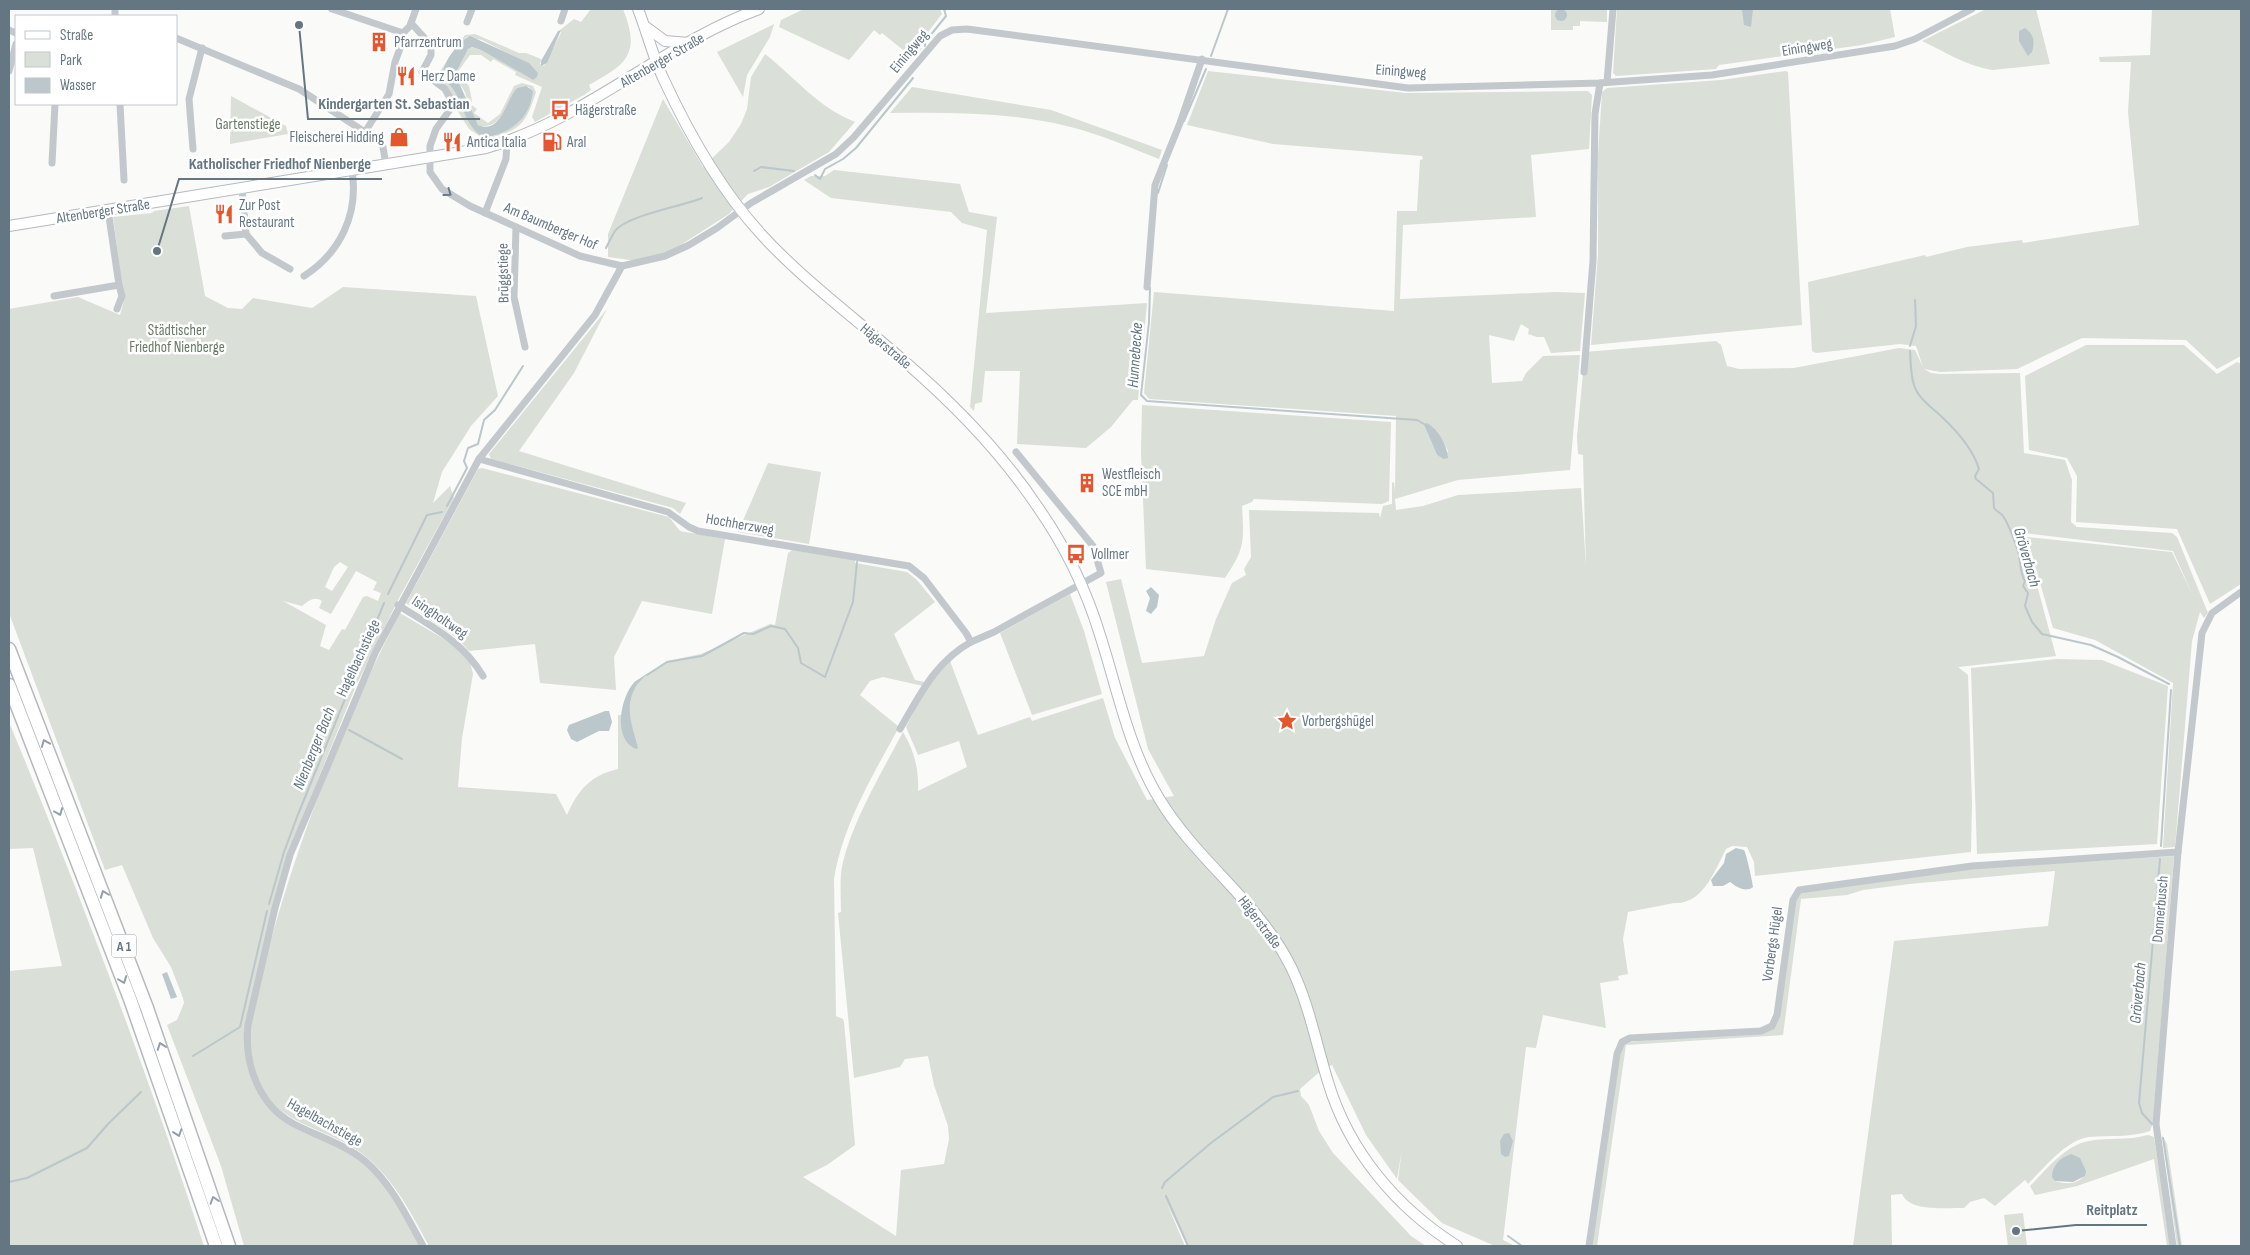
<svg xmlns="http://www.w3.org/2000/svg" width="2250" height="1255" font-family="'Sofia Sans Condensed',sans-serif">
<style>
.green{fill:#dadfd7;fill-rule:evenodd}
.water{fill:#bbc7cb}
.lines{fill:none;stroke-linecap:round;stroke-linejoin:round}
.stream{stroke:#bbc7cb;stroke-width:2}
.secondary-casing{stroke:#b3babf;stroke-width:12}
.motorway-casing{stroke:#b4b9bd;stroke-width:15}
.minor{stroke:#c3c8cc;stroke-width:7}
.secondary{stroke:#fff;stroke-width:10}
.motorway{stroke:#fff;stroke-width:12}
.oneway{stroke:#6a7a87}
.oneway2{stroke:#939fa8}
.labels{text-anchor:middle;stroke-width:5;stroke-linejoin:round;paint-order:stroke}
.shield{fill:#fff;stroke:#939fa8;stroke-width:1}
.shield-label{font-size:14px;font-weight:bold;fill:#657683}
.poi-label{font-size:15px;fill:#657683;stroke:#fff;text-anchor:start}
.street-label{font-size:15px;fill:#657683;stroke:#fff}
.park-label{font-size:15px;fill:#687a64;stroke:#fff}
.water-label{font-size:16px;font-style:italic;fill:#60757c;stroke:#fff}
.leader{fill:none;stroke:#657683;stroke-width:2}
.callout-dot{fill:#657683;stroke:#fff;stroke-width:2}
.callout-label{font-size:16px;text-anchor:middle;font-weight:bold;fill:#657683;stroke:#fff;stroke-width:5;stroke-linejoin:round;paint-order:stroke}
</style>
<rect width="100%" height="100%" fill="#fafaf8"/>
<!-- green -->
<g class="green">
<path d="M591,9h32c18,45 4,55 -34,76l2,5 -7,5 -49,27 -3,-5 10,-30 -27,-12 1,-3 -23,-13 -2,3 -10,-7h-11l-11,15v5l10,11 3,15 -2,3 7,5 -3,4 14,10 12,-9 14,-28 8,-3 11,3 3,6c-11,35 -17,39 -52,47l-15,-10 -14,-22 -2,-10 -17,-20 29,-42 10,-1 44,19h7l15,6 -1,5 4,2 17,-33 -1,-3 14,-11 7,3zM467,37l15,3 50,26 1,14 -52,-30 -11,-3c-5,5 -14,19 -15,27 0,6 4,9 7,13 8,12 6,31 18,39 24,2 26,-23 37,-38l12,-1 3,11c-11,25 -16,30 -42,39l-23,-19 -11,-25 -13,-17 17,-32z"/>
<path d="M804,9h136l2,5 -24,31 4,3 -9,10 -31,-25 -2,2 -6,-5 -25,30 -70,-33 2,-7z"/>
<path d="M1551,9h56v13l-27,-1v5h-7v4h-22z"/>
<path d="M1617,9h273l5,28 -33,8 -143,20 -3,4 -100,7 -3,-3z"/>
<path d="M1986,9h50l14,55 -58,6c-25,-4 -47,-18 -70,-29z"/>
<path d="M2152,9h89v347l-24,13 -31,-29 -104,-2 -65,31 -77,3 -16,-3 7,4 9,1 80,-1 4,80 41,7 7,20 -1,42 6,5 95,6 5,4 31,76 -4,5 -4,-6 -8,29 -17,206 -12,1 10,-165 -78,-43 -42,-12 -26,-91 145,15 21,44 -20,-45 -150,-18 33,123 -98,11 10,8 4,128 -1,49 -216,24 -1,-14 -7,-15 -15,-1 -6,3c-11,21 -23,56 -52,54l-46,9 -5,27 5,35 -10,2 1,4 -19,3 6,45 -63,-13 -7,33 -10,-1 -23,193 12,6h-20l-53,-23 -44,-43 4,-31 -5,30 -31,-44 -34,-70 -8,3 -24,21 1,7 8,9 10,26 14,22 78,83 15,10h-238l-21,-42 18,42h-756c-19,-35 -38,-73 -72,-96 -29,-20 -72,-25 -92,-57 -11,-16 -16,-38 -16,-57 0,-23 13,-63 19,-85 31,-115 77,-232 132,-338l54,32 16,17 3,12 -11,64 -4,49 98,7 11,21c11,-25 24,-40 51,-46v-54h5l11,-33 33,-21 34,-7 69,-30 5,1 13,-72 4,-3 63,10v3l52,9 10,8 18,22 -41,32 21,46 9,2 -1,4 -40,-9 -13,4 -10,14 39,32c-26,48 -56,97 -65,152l2,137 7,3 1,3 11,123 -28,20 -24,12 93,59 5,-66 43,-6 5,-25 -1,-13 -14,-41 -6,-29 -23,3 -5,8 -46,11 -16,-165 3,-1c0,-17 -2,-34 2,-50 10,-42 40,-92 60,-130 11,18 16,37 15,59l49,-24 -8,-26 -41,14 -12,-28c10,-19 26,-54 44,-66l28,74 52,-18 2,4 71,-23 12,40 32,62 27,-4 -26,-47 -42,-167 15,-3 21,84 62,-7 12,-37 16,-36 14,-8 -2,-6 7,-12 -2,-47 130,3 1,5 3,-12 9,-2v-21l2,-1 1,9 1,-75 -247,-17 -5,-6 10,-101 240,19 3,-100h20l3,-51 3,-1 -1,-3 -149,-12 -86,-19 21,-54 198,22 182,-2 4,4 -3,54 -58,6 5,62 -133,8 -3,74 156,-7 29,1 -5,58 -29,2 -7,-16h-7l-9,-3 1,-5 -8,-5 -7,17 -25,-6 3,48 30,-2 4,-8 17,-17 37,-1 -10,115 -112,10 -63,19 1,11 27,-4 35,-11 123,-7 5,79 -3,-112 -5,-1 -1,-18 8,-84 131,-11 5,4 6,21 12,3 55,-1 105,-20 16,2 8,17 -7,-21 -16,-2 -84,9 -4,-2 -4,-69 117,-27 1,2 41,-10 55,-7 1,3 116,-18 -11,-113 3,-50h-31l-1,-5 51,-2zM1426,423c11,6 17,17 22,28l-5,8 -6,-4 -12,-28z"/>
<path d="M774,24l-4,13 -23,38 -4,22 -26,-45z"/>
<path d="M765,54c32,25 51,52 90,68l-26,30 -60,35 -21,7 -19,20 -64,41 -27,6 -30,-4v-23l55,-135 40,68 26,-25 12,-18 6,-15 4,-32z"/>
<path d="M1786,71l2,1 14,253 -211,20 7,-91v-99l4,-63 5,-4 114,-8z"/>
<path d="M912,87l139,23 111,40 -3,9c-23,-9 -45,-19 -68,-26 -64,-21 -135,-21 -201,-20z"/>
<path d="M231,96l55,30 2,8 -58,10z"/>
<path d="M834,170l126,14 9,28 28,5 -11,96 161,-10 -9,97h-5l-22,27 -25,21 -69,-4 3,-73h-35l-3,31 -7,2 -1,7 -4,-4 17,-177 -25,-7 -11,-11 -120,-14 -27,-18 7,-4h14z"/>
<path d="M189,206l16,90 23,12 14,1 11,-11 59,10 31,-21 133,9 22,100 -27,30 -29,46 -9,31 17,-17 4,12 -56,102 -43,88 -62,153 -45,184 6,52 25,38 56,28 39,27 49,76h-179l-23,-80 -54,-141 10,-5 7,-17 -1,-5 -12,-31 -18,-29 -31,-73 -17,5 -96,-257v-304l69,-12 42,18 4,-14 -11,-84 39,-4 2,-2zM340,562l8,5 -16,24 -7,-4 9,-20zM356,571l21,11 -4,8 8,3 -3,8 -11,-5 -4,1 -18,33 -3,-1 -13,21 -9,-4 6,-21 -43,-24 19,5c7,-6 13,-10 20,-5l-3,7 12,6z"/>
<path d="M607,309l-33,64 -55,78 167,52 -6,11 -7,-6 -182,-49 -2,-5z"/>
<path d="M2086,345h98l33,29 20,-12 4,2v220l-31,20 -33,-75 -101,-7 1,-46 -10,-18 -38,-8 -4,-74z"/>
<path d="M1142,405l249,17 -2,79 -7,3 -128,-5 -2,3 -10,4c2,36 3,42 -17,72l-79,-9 -5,-117z"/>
<path d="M768,463l53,9 -12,72 -71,-12z"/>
<path d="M482,468l187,49 11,14 45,8 -13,75 -70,-13 -28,56 2,33 -76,-7 -5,-39 -66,7 -11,-12 -52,-36 72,-134z"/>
<path d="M1070,594l14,37 18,63 -70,21 -32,-82z"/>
<path d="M2057,659l45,1 66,26 -11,158 -180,10 -6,-186z"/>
<path d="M9,722c71,172 137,346 195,524h-195v-275l53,-5 -29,-118 -24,1z"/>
<path d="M2174,856l-21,267 -3,8c-21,7 -40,4 -61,6 -23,3 -45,31 -61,47l-3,-4 -30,26 -11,-8 -14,4 -6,6c-17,-1 -53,5 -62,-14l-11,1 1,51h-39l41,-305 154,-15 7,-55 -146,13 -46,6 -16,5 -46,4 -18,136 -157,10 -29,201h-6l28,-193 5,-9 6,-2 142,-13 22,-129 7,-8 171,-24z"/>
<path d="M2148,1135l6,2 17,109h-4l-13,-87 -77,27 -42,9 -5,-9c16,-16 35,-41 59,-45 20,-4 37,0 59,-6zM2063,1158l22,16c-5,10 -19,11 -30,7l-1,-14z"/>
<path d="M2162,1135l5,9 15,102h-5z"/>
<path d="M2023,1213l4,33h-19l-4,-31z"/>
</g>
<!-- water -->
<g class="water">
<path d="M1742,9h11l-2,18 -7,-2z"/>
<circle cx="1561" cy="15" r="6"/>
<path d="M2025,28c9,7 10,13 7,24l-4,4 -9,-15v-10z"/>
<path d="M561,30l-14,33 -6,3v-5l17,-30z"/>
<path d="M470,36l59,27 9,10 -1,4 -4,3 -52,-30 -9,-3 -4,2 -13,25 23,51c24,10 28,-26 39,-37l9,-2 7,5c-2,22 -15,36 -34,43 -7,2 -13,5 -19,1 -14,-10 -17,-29 -25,-43 -4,-6 -9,-10 -12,-16 -1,-13 15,-34 27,-40z"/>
<path d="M1427,423c12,7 20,22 21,35l-5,1 -6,-4 -12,-28 -1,-3z"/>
<path d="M1151,587l8,8 -2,12 -6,7 -5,-3 4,-13 -4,-7z"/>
<path d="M648,673c-4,5 -10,9 -13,15 -11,20 -2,40 3,60l-2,1c-22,-9 -17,-46 -4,-64 4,-5 11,-8 16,-12z"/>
<path d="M605,711h4l3,11 -3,9h-10l-22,11 -6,-3 -4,-9 2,-5z"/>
<path d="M1736,848l8,2c2,2 9,34 9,37 -8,6 -16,0 -23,-5l-7,4h-10l-2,-6 13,-17 2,-9z"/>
<path d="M167,972l10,25 -6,2 -9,-25z"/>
<path d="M1509,1133l4,8 -4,15 -4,1 -4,-3 -1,-13 4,-7z"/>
<path d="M2071,1154l9,4 6,13 -1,5 -12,6 -18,-1 -3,-4c0,-12 8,-19 19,-23z"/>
</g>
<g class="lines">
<!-- stream -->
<g class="stream">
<path d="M925,46v-4l21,-26 -2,-7"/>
<path d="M1211,56l17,-47"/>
<path d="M1184,121l22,-52"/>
<path d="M754,171l7,-4 33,4"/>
<path d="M815,175l5,4 5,-10 18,-10 13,-11 57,-70"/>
<path d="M1158,193l9,-28"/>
<path d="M606,248c3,-6 6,-12 9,-17 12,-16 69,-25 87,-33"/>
<path d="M1150,288l-1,34 -8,73 6,6 270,19 7,4"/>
<path d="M1910,346l6,-20 -1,-26"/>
<path d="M1910,351c1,12 0,28 6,39 6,12 16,17 26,27 16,15 31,32 37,52l-4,7 1,3 17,14 1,15c2,3 7,5 9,8 5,7 14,30 16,39 2,9 1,19 6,26l-2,5 5,7 -3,13 7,16 10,12 49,11 27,12 51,27"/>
<path d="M447,506l20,-38 -3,-7 4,-13 10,-4 6,-24 11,-10 28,-44"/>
<path d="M388,594l39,-79 15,-3"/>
<path d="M647,675l20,-13 35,-6 42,-23 9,1 18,-8 14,3 13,19 3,15 24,14 28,-75 4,-40"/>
<path d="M349,730l53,29"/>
<path d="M2161,846l10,-156"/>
<path d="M269,904l15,-52 13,-35 87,-214"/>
<path d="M193,1056l47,-29 27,-116"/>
<path d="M2152,1124l-10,-11 -3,-10 21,-244"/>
<path d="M2163,1138l17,108"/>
<path d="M9,1182l18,-4 60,-30 21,-24 33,-32"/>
<path d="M1162,1188l3,-6 46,-39 62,-46 25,-6"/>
<path d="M1166,1196l22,50"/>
<path d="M1508,1236l14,10"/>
</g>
<defs>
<g id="secondary">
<path d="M638,9c9,23 15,48 26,71 25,54 57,110 97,154 43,47 95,85 143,127 49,42 96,90 133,145 28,40 49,83 63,129 18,56 29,115 60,165 37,61 99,102 131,167 18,37 25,76 37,115 21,70 69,126 129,164"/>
<path d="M646,27l19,14 24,2"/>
<path d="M9,226l477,-78c100,-29 177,-104 273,-139"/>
</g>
<g id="motorway">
<path d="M9,649l138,359 82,238"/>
<path d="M9,685l121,314 86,247"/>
</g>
</defs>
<!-- secondary casing -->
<use href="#secondary" class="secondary-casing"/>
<!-- motorway casing -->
<use href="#motorway" class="motorway-casing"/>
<!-- minor -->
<g class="minor">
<path d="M115,9v7"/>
<path d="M332,9l71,24"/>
<path d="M561,21l4,-12"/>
<path d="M467,22l5,-13"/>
<path d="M411,23l20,22v10l-9,17 23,17 6,11 -2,11 -13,18 -6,17v26l12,17 28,17 110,50 42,10 43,-10 24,-11 28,-17 34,-25 85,-49 18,-17 86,-101 12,-6 15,-1 441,59 192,-5 112,-8 183,-29 20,-7 57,-30"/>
<path d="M9,30l7,3"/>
<path d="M176,38l123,51 78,51 6,7 3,18"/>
<path d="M9,71l7,-27"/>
<path d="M1607,82l6,-73"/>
<path d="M120,104l4,76"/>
<path d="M365,132l24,-38 6,-32 7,-19 1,-10 7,-7 6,-17"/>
<path d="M193,149l-4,-50 13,-51"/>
<path d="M52,163l3,-59"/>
<path d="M242,189l4,45 16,19 28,16"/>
<path d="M485,213l21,-54 1,-18"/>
<path d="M516,227l-2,70 11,50"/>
<path d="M225,236l21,-2"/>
<path d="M304,276c36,-23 55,-62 48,-105"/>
<path d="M1147,287l8,-102 25,-62 22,-64"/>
<path d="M54,296l65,-11 -11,-75"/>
<path d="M117,309l5,-13 -3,-11"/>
<path d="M1584,372l9,-111 2,-147 5,-31"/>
<path d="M479,459l189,53 21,15 9,4 211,35 15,12 42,55 5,9 23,-10 107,-59 -8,-27 -77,-94"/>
<path d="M398,605c34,22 64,36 85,71"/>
<path d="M900,729c20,-34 35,-67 71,-87"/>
<path d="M423,1246c-16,-29 -32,-63 -58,-85 -21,-17 -48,-25 -71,-37 -36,-19 -50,-61 -46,-99l27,-117 15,-53 86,-204 103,-192 116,-144 27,-49"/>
<path d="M1589,1246l28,-192 5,-12 8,-4 131,-7 11,-5 5,-11 16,-115 6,-10 173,-24 206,-14"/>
<path d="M2173,1246l-17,-122 22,-272 24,-219 10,-20 29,-21"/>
</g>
<!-- secondary -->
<use href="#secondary" class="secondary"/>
<!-- motorway -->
<use href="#motorway" class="motorway"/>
</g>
<!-- one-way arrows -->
<defs><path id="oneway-chevron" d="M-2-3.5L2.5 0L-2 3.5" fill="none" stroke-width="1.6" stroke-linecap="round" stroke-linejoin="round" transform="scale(1.25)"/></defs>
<use class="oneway" href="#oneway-chevron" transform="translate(448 193) rotate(36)"/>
<g class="oneway2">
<use href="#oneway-chevron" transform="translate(45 743) rotate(-112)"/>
<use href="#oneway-chevron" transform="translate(59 812) rotate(69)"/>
<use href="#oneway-chevron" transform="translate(104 894) rotate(-111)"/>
<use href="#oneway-chevron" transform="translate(123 980) rotate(69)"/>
<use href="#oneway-chevron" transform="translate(161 1046) rotate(-110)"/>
<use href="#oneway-chevron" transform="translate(178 1133) rotate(71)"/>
<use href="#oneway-chevron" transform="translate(214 1200) rotate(-108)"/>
</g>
<!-- icons -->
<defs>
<symbol id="building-bare" viewBox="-9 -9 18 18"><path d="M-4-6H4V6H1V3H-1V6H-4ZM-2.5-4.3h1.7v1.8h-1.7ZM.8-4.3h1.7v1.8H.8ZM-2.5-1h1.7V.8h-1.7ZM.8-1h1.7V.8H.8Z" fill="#e4572e" stroke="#fff" stroke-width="2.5" paint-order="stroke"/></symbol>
<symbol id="restaurant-bare" viewBox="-9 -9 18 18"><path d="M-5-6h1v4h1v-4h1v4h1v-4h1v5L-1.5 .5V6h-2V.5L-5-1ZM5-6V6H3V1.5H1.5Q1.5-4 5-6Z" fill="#e4572e" stroke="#fff" stroke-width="2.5" paint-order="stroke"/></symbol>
<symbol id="bus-bare" viewBox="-9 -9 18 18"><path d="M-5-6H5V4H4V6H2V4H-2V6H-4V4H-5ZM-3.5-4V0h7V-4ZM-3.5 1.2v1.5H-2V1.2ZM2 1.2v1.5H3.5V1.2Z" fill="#e4572e" stroke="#fff" stroke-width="2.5" paint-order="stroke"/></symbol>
<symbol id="shop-bare" viewBox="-9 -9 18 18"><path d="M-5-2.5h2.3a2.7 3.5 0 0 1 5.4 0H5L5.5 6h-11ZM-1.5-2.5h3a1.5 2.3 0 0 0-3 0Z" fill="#e4572e" stroke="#fff" stroke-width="2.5" paint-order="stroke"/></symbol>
<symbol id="fuel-bare" viewBox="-9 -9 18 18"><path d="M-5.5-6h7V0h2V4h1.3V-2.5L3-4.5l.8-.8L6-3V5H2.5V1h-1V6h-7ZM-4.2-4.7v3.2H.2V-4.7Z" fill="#e4572e" stroke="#fff" stroke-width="2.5" paint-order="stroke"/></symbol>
<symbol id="sight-bare" viewBox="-9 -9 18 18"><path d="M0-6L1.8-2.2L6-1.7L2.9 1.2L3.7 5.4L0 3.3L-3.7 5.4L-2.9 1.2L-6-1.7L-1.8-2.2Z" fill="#e4572e" stroke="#fff" stroke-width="2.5" paint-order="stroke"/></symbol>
</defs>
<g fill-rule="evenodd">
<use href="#building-bare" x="365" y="28" width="28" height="28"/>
<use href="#restaurant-bare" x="392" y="62" width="28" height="28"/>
<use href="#bus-bare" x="546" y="96" width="28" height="28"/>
<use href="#shop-bare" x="385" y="123" width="28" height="28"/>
<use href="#restaurant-bare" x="438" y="128" width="28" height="28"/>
<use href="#fuel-bare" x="538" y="128" width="28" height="28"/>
<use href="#restaurant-bare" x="210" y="200" width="28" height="28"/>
<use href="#building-bare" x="1073" y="469" width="28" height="28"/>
<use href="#bus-bare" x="1062" y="540" width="28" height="28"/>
<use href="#sight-bare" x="1273" y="707" width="28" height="28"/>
</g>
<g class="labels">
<!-- shield labels -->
<rect class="shield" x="111.5" y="934.5" width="25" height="23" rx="4"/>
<g class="shield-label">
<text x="124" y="951">A 1</text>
</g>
<!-- poi labels -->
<g class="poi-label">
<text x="394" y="47">Pfarrzentrum</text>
<text x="421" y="81">Herz Dame</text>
<text x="575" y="115">Hägerstraße</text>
<text x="384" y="142" text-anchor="end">Fleischerei Hidding</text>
<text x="467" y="147">Antica Italia</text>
<text x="567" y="147">Aral</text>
<text x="239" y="210">Zur Post<tspan x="239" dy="17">Restaurant</tspan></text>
<text x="1102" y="479">Westfleisch<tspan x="1102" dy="17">SCE mbH</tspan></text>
<text x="1091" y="559">Vollmer</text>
<text x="1302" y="726">Vorbergshügel</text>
</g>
<!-- street labels -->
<g class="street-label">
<text transform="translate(1807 47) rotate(-9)" y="5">Einingweg</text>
<text transform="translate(909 51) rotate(-50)" y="5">Einingweg</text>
<text transform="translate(662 60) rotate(-30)" y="5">Altenberger Straße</text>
<text transform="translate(1401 71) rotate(4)" y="5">Einingweg</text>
<text transform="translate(103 211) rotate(-9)" y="5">Altenberger Straße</text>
<text transform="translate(551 226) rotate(23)" y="5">Am Baumberger Hof</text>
<text transform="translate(503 273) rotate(-91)" y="5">Brüggstiege</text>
<text transform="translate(886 346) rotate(40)" y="5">Hägerstraße</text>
<text transform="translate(740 524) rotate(10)" y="5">Hochherzweg</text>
<text transform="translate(440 617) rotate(34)" y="5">Isingholtweg</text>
<text transform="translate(358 658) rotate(-65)" y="5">Hagelbachstiege</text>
<text transform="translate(2160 909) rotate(-85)" y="5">Donnerbusch</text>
<text transform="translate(1260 922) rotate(53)" y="5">Hägerstraße</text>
<text transform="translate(1772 944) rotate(-82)" y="5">Vorbergs Hügel</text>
<text transform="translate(325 1122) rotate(29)" y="5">Hagelbachstiege</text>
</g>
<!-- park labels -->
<g class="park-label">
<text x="248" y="129">Gartenstiege</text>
<text x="177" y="335">Städtischer<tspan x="177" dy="17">Friedhof Nienberge</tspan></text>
</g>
<!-- water labels -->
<g class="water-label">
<text transform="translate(1134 355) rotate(-86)" y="6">Hunnebecke</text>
<text transform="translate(2028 557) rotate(74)" y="6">Gröverbach</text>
<text transform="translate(313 748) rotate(-68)" y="6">Nienberger Bach</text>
<text transform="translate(2137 993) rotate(-85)" y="6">Gröverbach</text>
</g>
</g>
<!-- callouts -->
<path class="leader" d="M299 25L308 119H480M157 251L179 179H382M2016 1231L2076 1225H2147"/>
<g class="callout-dot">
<circle cx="299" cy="25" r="5"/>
<circle cx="157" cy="251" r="5"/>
<circle cx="2016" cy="1231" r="5"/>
</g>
<g class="callout-label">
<text x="394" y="109">Kindergarten St. Sebastian</text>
<text x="280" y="169">Katholischer Friedhof Nienberge</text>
<text x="2112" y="1215">Reitplatz</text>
</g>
<!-- border -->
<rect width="2250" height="1255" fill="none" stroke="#657683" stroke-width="20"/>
<!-- legend -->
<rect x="15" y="15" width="162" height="90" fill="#ffffff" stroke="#c1c8cd"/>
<rect x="25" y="31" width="25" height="8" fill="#ffffff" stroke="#c1c8cd"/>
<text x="60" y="40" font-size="15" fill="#657683">Straße</text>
<rect x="25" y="52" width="25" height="15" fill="#dadfd7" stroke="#c1c8cd"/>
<text x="60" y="65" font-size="15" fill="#657683">Park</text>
<rect x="25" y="78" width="25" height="15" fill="#bbc7cb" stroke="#c1c8cd"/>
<text x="60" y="90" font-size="15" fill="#657683">Wasser</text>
</svg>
